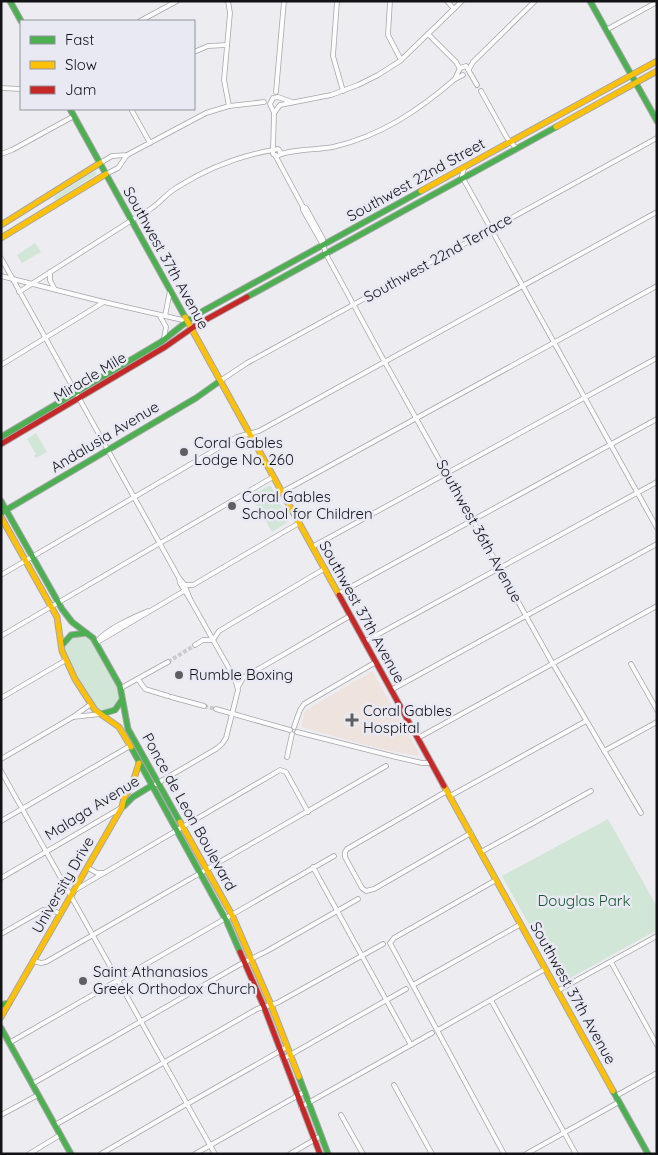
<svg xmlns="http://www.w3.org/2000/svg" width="658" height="1155" font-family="Quicksand,sans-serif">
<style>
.medical{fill:#efe3de}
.green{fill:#d1e6d7}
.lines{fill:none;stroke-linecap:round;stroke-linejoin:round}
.street-tunnel{stroke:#cbcbd0;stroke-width:4;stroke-dasharray:4 2;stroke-linecap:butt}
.street-casing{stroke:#a6a6aa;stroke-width:5.5}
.fast-casing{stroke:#a6a6aa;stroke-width:7}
.slow-casing{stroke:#a6a6aa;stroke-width:7}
.jam-casing{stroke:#a6a6aa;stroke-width:7}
.street{stroke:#fcfcfd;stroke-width:4}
.fast{stroke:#4caf50;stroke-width:5}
.slow{stroke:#ffc107;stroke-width:5}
.jam{stroke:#c62828;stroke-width:5}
.poi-dot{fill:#5f5f63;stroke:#e9e9f4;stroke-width:2}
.labels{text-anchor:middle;stroke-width:5;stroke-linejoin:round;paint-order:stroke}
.street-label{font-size:15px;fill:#131317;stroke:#e9e9f4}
.poi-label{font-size:15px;fill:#131317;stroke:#e9e9f4;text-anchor:start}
.park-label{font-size:15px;fill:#10582a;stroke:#e9e9f4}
</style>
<rect width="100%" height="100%" fill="#ececf1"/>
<!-- medical -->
<path class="medical" d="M372,671l36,62 11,20v3l-34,-6 -84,-23 4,-16z"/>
<!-- green -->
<g class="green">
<path d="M95,171l2,3 -41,26 -3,-1 1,-2z"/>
<path d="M35,243l6,9 -19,11 -5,-8z"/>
<path d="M36,433l11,19 -11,6 -2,-2 2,-2 -9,-15z"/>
<path d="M268,486h3l18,35 -17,11 -21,-36z"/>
<path d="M83,634l6,2 3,4 28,50v11l-7,8 -12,1 -7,-6 -29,-49c-2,-13 5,-20 18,-21z"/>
<path d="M608,819l49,88v23l-92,51 -4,1 -59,-106z"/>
</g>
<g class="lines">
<!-- street-tunnel -->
<g class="street-tunnel">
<path d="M168,662l27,-17"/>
<path d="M204,706l12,3"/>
</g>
<defs>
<g id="street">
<path d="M228,1l2,12 -6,67 5,26"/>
<path d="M337,1l-4,55 10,35"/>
<path d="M390,1l-2,34 13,25"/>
<path d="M447,1l7,8"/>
<path d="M140,21l37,-20"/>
<path d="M606,30l51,-28"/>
<path d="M428,34l28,28 4,7"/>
<path d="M194,52l14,-6 19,-1"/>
<path d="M469,69l4,-7 62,-61"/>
<path d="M455,79l5,-11 6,-2 11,19"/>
<path d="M1,88l20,1"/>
<path d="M481,91l26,47 10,11"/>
<path d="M276,92l8,-91"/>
<path d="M131,109l19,34"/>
<path d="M274,113l-4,-9 3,-6 5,-1 14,5"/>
<path d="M273,150l1,-37 6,-8 51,-10 27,-10 20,-10 22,-14 62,-60"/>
<path d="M1,154l11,-4 62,-34"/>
<path d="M280,154v-3l-2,-2 -5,1v4l4,2c12,-7 41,-6 56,-9 48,-11 86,-37 122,-68l8,-4"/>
<path d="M275,155l28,52v3l20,35"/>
<path d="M100,163l12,-7 15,-1 79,-42 23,-7 35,-4"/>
<path d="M464,168l-2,8 3,6 192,346"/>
<path d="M106,174l12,-6 9,-13"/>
<path d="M303,207l3,1 17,31v6l4,11 55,101 168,302 91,154"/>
<path d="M149,210c10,-6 17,-16 27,-22 30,-19 62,-32 97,-38"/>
<path d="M1,258l178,320 5,6 6,15"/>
<path d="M50,272v8l4,8"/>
<path d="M1,276l103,26 83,19"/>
<path d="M19,292l124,-79"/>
<path d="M160,316l6,11 -2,12"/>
<path d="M165,316l5,-25"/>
<path d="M1,365l103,-63"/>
<path d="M220,381l27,-18 410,-225"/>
<path d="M282,492l375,-206"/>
<path d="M312,547l345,-189"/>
<path d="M1,575l236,-138 22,-6 398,-219"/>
<path d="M184,585h9l106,-62"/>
<path d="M338,594l319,-175"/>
<path d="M1,636l272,-159"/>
<path d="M98,640c10,-11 35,-23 50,-29"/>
<path d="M364,642l293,-160"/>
<path d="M96,643l88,-52"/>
<path d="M195,645l8,-5h10l6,-9 105,-62"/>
<path d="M631,664l26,46"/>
<path d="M138,679l7,10 23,7"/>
<path d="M238,687l5,-9 107,-62"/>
<path d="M121,688l47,-26"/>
<path d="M391,690l266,-146"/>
<path d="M171,697l33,9"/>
<path d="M1,698l65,-38"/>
<path d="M216,709l74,21"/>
<path d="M73,717l28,-3"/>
<path d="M294,727l6,-17 4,-6 72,-42"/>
<path d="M297,732l99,25 26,6h10"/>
<path d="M418,738l239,-132"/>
<path d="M604,751l53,-29"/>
<path d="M287,757l5,-23"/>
<path d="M1,759l72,-42 18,-13"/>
<path d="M1,771l185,331"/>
<path d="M156,784l60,-35 6,-5 4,-6 12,-48 -3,-11 -45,-80 -10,-16 -1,-5"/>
<path d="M447,791l-100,58 -2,3v5l17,31 4,3 8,-2 97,-56"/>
<path d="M450,796l136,-75"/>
<path d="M1,821l129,-75"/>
<path d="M481,852l110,-61"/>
<path d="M313,867l98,178"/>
<path d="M88,868l9,5h7"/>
<path d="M1,878l120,-70"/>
<path d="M496,880l-102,58 -4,5 114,211"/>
<path d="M75,890l205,-120 6,2 22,40"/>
<path d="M1,934l42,-24h9l9,4"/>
<path d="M34,961l7,2 5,-1 340,-196"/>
<path d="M611,962l46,83"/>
<path d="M413,985l108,-61"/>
<path d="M557,991l100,-55"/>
<path d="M491,1000l85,154"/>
<path d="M438,1030l107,-61"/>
<path d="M9,1043l325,-187"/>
<path d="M283,1059l123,-70"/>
<path d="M32,1084l207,-119 28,-14 91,-52"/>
<path d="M394,1085l38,69"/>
<path d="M616,1096l41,-23"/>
<path d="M189,1103l98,-56"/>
<path d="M188,1106l27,48"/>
<path d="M301,1107l131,-74"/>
<path d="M1,1115l37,-20"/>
<path d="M341,1115l22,39"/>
<path d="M55,1125l202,-116 20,-6 106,-59"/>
<path d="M29,1154l31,-19"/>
<path d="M101,1154l84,-49"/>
<path d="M195,1154l109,-62"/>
<path d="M290,1154l31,-18"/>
<path d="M526,1154l93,-52"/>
</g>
<g id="fast">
<path d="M10,1l11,20"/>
<path d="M590,1l67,120"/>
<path d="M70,109l115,208"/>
<path d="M247,297l309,-170"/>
<path d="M1,437l160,-95 33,-26 227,-125"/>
<path d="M1,501l61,108 10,13 21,16 27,48 8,43 52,93"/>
<path d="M1,513l195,-115 24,-17"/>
<path d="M62,645l9,-10 15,-2"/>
<path d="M101,714l14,-4 7,-10"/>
<path d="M131,747l96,175 13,30"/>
<path d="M124,806l9,-9 18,-11"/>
<path d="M1,1005l8,-2"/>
<path d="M1,1028l70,126"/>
<path d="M299,1077l29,77"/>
<path d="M613,1091l35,63"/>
</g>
<g id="slow">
<path d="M556,127l101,-56"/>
<path d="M421,191l236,-130"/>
<path d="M1,225l99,-62"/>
<path d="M1,238l105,-64"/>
<path d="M185,317l154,278"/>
<path d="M1,517l56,100 5,34 13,28 20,31 24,17 12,20"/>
<path d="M444,786l169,305"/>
<path d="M180,822l52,93 39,90 28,72"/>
<path d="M1,1017l121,-210 2,-9 8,-13 7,-22"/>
</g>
<g id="jam">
<path d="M1,444l164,-97 33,-23 49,-27"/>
<path d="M339,595l105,191"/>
<path d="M240,952l24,55 56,147"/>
</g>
</defs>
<!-- street casing -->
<use href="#street" class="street-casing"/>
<!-- fast casing -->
<use href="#fast" class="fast-casing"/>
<!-- slow casing -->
<use href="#slow" class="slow-casing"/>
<!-- jam casing -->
<use href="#jam" class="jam-casing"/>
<!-- street -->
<use href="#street" class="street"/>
<!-- fast -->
<use href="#fast" class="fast"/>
<!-- slow -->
<use href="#slow" class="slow"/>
<!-- jam -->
<use href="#jam" class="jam"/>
</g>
<!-- markers -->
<g class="poi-dot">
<circle cx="184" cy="452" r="5"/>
<circle cx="232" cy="506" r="5"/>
<circle cx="179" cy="675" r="5"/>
<path d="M349.5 712.5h5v5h5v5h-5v5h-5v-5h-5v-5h5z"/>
<circle cx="83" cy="981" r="5"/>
</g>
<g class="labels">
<!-- street labels -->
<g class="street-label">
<text transform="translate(416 180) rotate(-29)" y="5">Southwest 22nd Street</text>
<text transform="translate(166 258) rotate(61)" y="5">Southwest 37th Avenue</text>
<text transform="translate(438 258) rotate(-29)" y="5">Southwest 22nd Terrace</text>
<text transform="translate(90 377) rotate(-31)" y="5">Miracle Mile</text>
<text transform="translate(105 437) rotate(-31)" y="5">Andalusia Avenue</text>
<text transform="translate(479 531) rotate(61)" y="5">Southwest 36th Avenue</text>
<text transform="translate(362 612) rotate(61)" y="5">Southwest 37th Avenue</text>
<text transform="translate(92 808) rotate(-32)" y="5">Malaga Avenue</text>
<text transform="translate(189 812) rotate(61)" y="5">Ponce de Leon Boulevard</text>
<text transform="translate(63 885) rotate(-60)" y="5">University Drive</text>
<text transform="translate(573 993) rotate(61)" y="5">Southwest 37th Avenue</text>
</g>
<!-- poi labels -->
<g class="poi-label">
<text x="194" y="448">Coral Gables<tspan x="194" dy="17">Lodge No. 260</tspan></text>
<text x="242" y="502">Coral Gables<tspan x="242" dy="17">School for Children</tspan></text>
<text x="189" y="680">Rumble Boxing</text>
<text x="363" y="716">Coral Gables<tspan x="363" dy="17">Hospital</tspan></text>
<text x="93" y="977">Saint Athanasios<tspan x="93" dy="17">Greek Orthodox Church</tspan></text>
</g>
<!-- park labels -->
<g class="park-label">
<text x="584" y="906">Douglas Park</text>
</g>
</g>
<!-- border -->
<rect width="658" height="1155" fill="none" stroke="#131317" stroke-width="5"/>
<!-- legend -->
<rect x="20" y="20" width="175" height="90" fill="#e9e9f4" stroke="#93939c"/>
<rect x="30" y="36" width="25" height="8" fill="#4caf50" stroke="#93939c"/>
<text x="65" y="45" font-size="15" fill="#131317">Fast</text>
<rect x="30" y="61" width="25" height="8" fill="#ffc107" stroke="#93939c"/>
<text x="65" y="70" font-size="15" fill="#131317">Slow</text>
<rect x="30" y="86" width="25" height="8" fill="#c62828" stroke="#93939c"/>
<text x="65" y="95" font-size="15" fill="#131317">Jam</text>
</svg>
